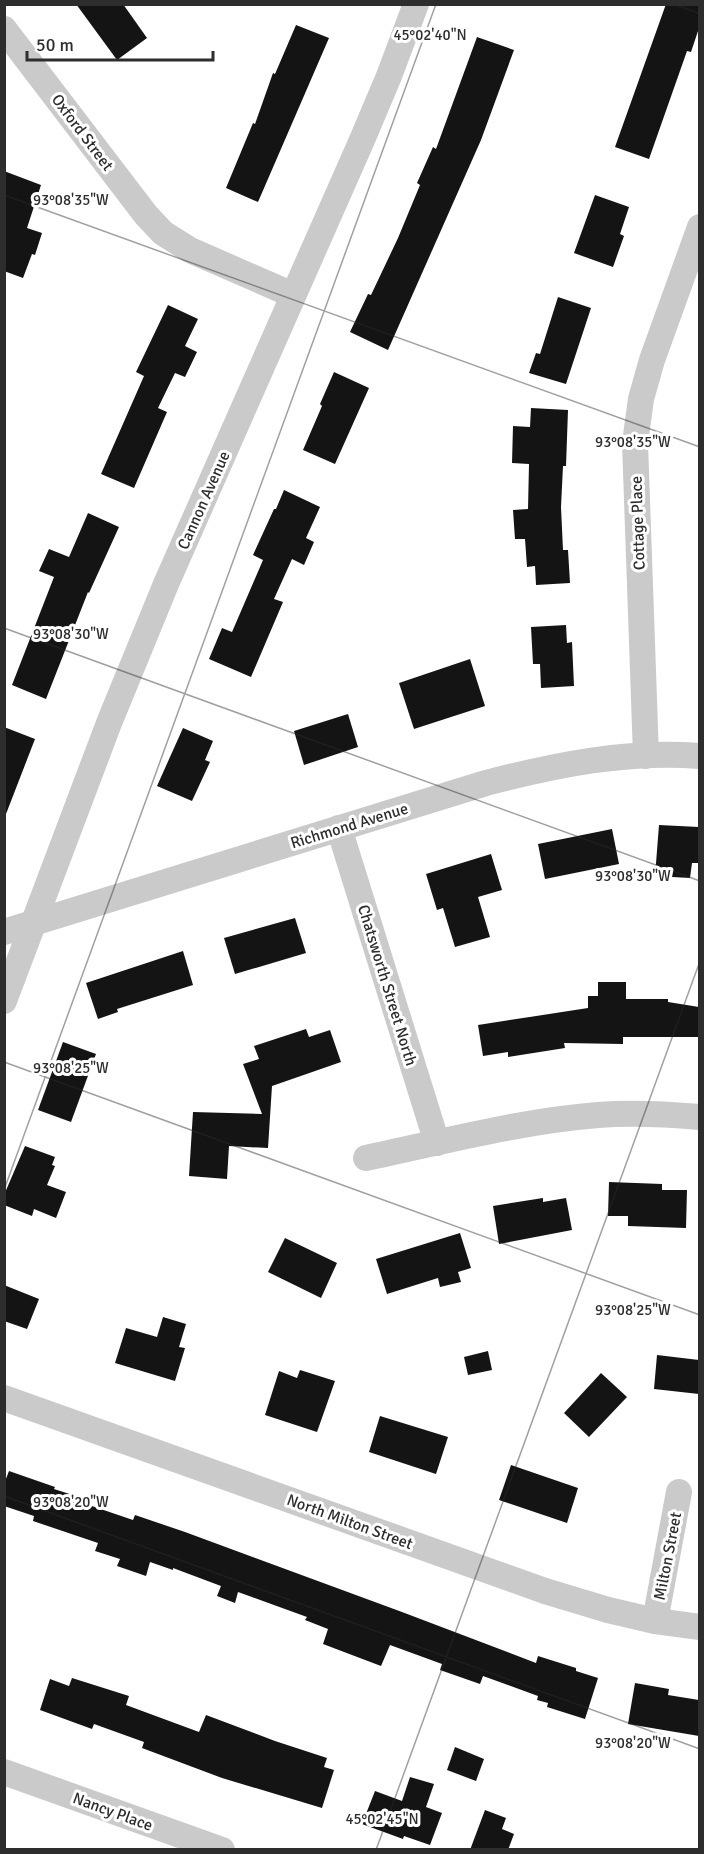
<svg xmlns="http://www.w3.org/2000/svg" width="704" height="1854" font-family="Signika,sans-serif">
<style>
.building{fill:#141414}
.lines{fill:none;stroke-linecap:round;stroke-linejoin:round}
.minor{stroke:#cacaca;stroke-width:26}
.ticks{fill:none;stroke:#2d2d2d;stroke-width:1.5;stroke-opacity:0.45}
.labels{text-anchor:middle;stroke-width:6;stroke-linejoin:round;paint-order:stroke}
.street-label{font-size:16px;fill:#2d2d2d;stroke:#fff}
.ticks-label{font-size:15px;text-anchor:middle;fill:#2d2d2d;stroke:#fff;stroke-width:6;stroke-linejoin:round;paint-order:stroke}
</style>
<rect width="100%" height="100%" fill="#fff"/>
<!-- building -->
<g class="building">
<path d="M76,4h47l24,34 -30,22z"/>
<path d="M666,4h33v24l-8,24 -4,-1 -38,108 -34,-12z"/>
<path d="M296,25l33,13 -71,164 -32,-14 27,-65 2,1 18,-51 2,1z"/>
<path d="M477,37l37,13 -33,90 -93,210 -38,-18 18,-38 3,1 27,-57 22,-53 -3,-2 16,-36 3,2z"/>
<path d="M4,171l37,14 -14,43 15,5 -7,22 -3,-1 -9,24 -19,-7z"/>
<path d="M595,195l34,12 -9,27 4,2 -11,31 -39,-14z"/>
<path d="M558,297l33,11 -25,76 -37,-11 7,-20 4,1z"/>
<path d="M168,305l30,14 -13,27 12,6 -12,25 -10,-4 -17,35 9,4 -33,76 -33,-14 43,-98 -8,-4z"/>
<path d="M334,372l35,16 -34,76 -32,-14 19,-44 -2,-2z"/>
<path d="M531,408l37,2 -2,56h-3l-2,41 2,43h5l2,33 -34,2 -1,-19 -8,1 -2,-28h-10l-2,-29 15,-1 1,-45 -17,-1 1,-37 17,1z"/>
<path d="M284,490l36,17 -14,31 8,4 -10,23 -12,-6 -18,40 9,3 -32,75 -42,-18 13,-31 10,4 31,-72 -10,-5 21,-46h2z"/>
<path d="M88,513l31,14 -30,66 -1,-1 -42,107 -34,-14 42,-108 -15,-6 10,-22 20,8z"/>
<path d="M566,625l1,18 5,-1 2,44 -33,2 -1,-24h-7l-2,-37z"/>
<path d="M470,659l15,47 -71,23 -15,-46z"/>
<path d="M348,714l10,33 -54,18 -10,-34z"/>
<path d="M4,727l31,12 -29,75 -2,-1z"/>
<path d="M183,728l30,13 -8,19 5,2 -18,39 -35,-15z"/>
<path d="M659,825l40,2v36h-7l-2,15 -35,-2z"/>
<path d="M612,829l7,35 -74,15 -7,-35z"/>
<path d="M491,854l11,36 -24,7 12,40 -35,10 -12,-39 -6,2 -11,-36z"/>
<path d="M295,918l11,35 -71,21 -11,-36z"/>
<path d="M183,951l10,34 -76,24 1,3 -20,7 -12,-36z"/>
<path d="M598,982h28v17h42v3l31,5v30h-76v7l-59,-1 1,5 -57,9v-5l-25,4 -5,-31 110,-17v-12h10z"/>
<path d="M306,1029l3,8 21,-7 11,32 -69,24 -4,62 -39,-2 -2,33 -38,-3 4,-64 69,2 -19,-50 16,-5 -5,-13z"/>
<path d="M63,1042l33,12 -25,68 -33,-12z"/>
<path d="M25,1146l30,11 -3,8 3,1 -8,19 19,7 -10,26 -22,-9 -2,7 -28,-11v-10z"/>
<path d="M609,1182l53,2v6h25l-1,38 -58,-2v-10h-20z"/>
<path d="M543,1198v4l23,-4 6,32 -73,14 -6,-38z"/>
<path d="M460,1233l11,35 -13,4 3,10 -21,5 -2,-9 -51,16 -11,-35z"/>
<path d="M285,1238l52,25 -16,35 -53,-26z"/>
<path d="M4,1285l35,14 -12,30 -23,-8z"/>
<path d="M163,1317l23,7 -7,23 6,1 -10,33 -60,-18 11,-35 31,9z"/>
<path d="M488,1351l4,19 -24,5 -4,-18z"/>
<path d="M657,1355l42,5v34l-45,-5z"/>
<path d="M300,1370l35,11 -18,51 -52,-17 14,-44 18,7z"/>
<path d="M601,1373l26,24 -38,40 -25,-24z"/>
<path d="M380,1416l68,21 -12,37 -67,-22z"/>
<path d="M511,1465l67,23 -11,35 -68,-23z"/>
<path d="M9,1471l46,16 -1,2 31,10 -2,4 50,17 2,-5 50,17 217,80 134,51 2,-7 38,12v3l22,7 -13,41 -38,-12 1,-4 -11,-3 1,-4 -55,-20 -3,8 -40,-14 2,-6 -52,-19 -9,21 -58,-22 5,-15 -23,-9 2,-3 -69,-25 -3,11 -18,-7 4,-10 -48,-18v2l-23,-8 -4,14 -29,-10 3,-7 -25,-8 3,-8 -65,-22 1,-5 -30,-10v-22z"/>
<path d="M72,1678l57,18 -3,9 73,27 7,-17 69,26 52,17 -3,9 10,3 -12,38 -100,-30 -80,-30 2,-6 -50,-18 -2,5 -52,-19 10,-31 19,7z"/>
<path d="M635,1683l34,6 -1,6 31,5v36l-71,-12z"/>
<path d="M455,1747l29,12 -8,22 -29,-11z"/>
<path d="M410,1777l24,7 -8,23 16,6 -12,32 -26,-9 -1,3 -41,-15 13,-33 27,10z"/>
<path d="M485,1810l21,8 -4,11 12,5 -6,16h-38z"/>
</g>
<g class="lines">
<!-- minor -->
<g class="minor">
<path d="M4,29l142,186 17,18 27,17 103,45"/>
<path d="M646,756l-11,-313 6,-44 11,-39 48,-133"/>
<path d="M339,828l98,315"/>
<path d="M4,932l482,-149c69,-18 142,-33 214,-27"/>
<path d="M4,1001l105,-278 57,-139 196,-444 27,-64 27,-72"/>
<path d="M366,1158c75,-16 156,-37 232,-43 34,-3 68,-1 102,2"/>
<path d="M4,1398l541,193 63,19 47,11 45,6"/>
<path d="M655,1621l24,-129"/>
<path d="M4,1772l218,78"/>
</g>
</g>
<!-- ticks -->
<path class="ticks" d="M674,4l26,10M4,195l696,252M4,628l696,253M4,1062l696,253M4,1190l432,-1186M4,1496l696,253M376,1850l324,-889"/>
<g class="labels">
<!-- street labels -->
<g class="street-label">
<text transform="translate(83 132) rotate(53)" y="6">Oxford Street</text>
<text transform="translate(203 500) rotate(-66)" y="6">Cannon Avenue</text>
<text transform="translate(637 523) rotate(-92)" y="6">Cottage Place</text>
<text transform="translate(349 825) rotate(-17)" y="6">Richmond Avenue</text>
<text transform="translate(388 985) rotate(73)" y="6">Chatsworth Street North</text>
<text transform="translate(350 1521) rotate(20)" y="6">North Milton Street</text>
<text transform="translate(667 1556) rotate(-79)" y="6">Milton Street</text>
<text transform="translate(113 1811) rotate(20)" y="6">Nancy Place</text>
</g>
</g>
<g class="ticks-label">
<text x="430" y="40">45°02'40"N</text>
<text x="71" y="205">93°08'35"W</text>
<text x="633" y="447">93°08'35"W</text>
<text x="71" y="639">93°08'30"W</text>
<text x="633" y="881">93°08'30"W</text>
<text x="71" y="1073">93°08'25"W</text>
<text x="633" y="1315">93°08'25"W</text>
<text x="71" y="1507">93°08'20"W</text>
<text x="633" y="1748">93°08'20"W</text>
<text x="382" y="1824">45°02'45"N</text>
</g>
<!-- border -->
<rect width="704" height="1854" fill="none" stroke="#2d2d2d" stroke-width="12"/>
<!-- scale -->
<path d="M27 51v9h186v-9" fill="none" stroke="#2d2d2d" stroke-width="3"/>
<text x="36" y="51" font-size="18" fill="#2d2d2d" stroke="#ffffff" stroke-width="4.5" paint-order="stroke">50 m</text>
</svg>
